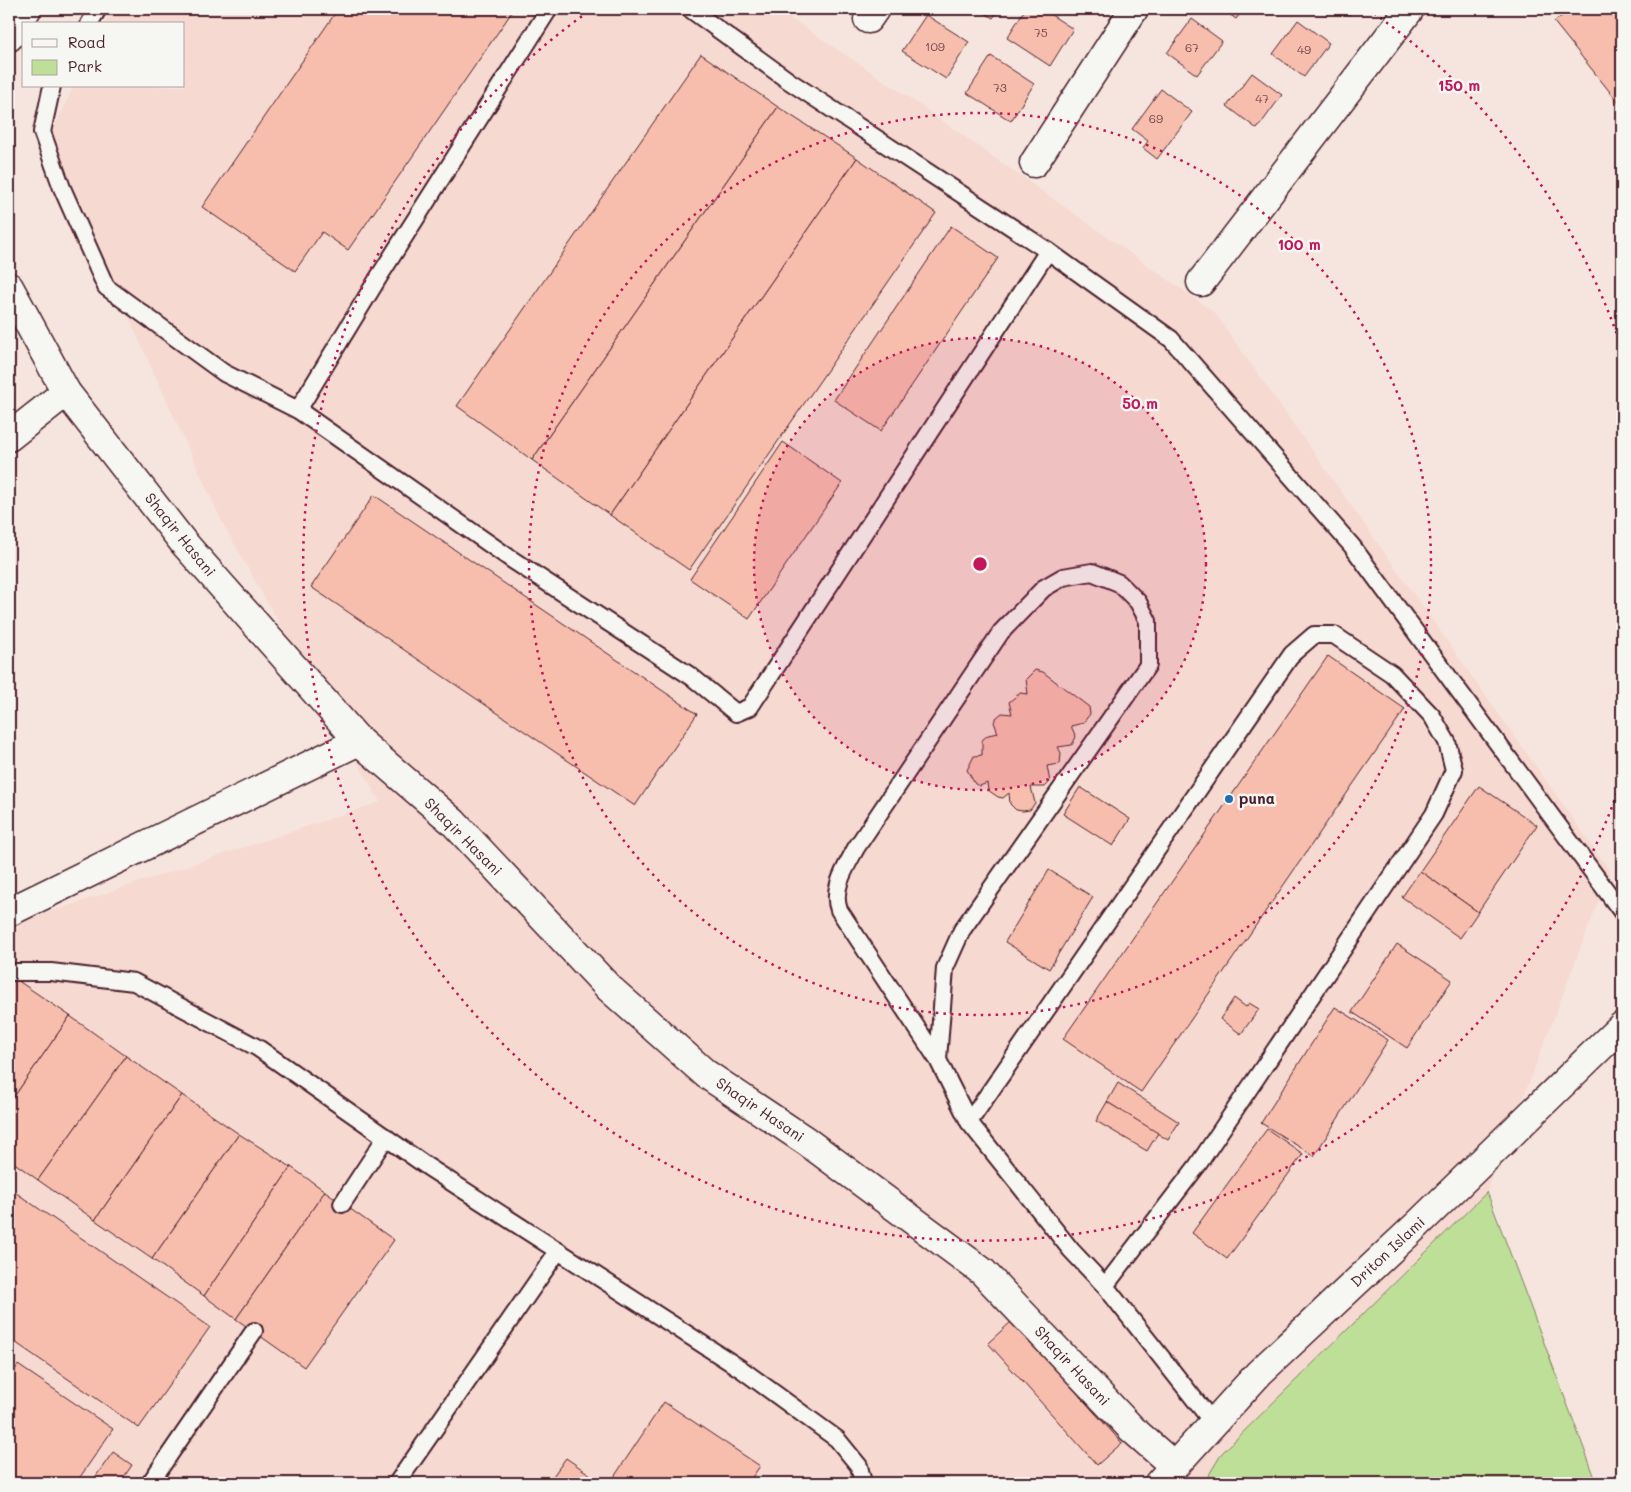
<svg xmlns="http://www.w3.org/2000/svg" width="1631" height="1492" font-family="Mali,sans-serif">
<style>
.built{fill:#f6d9d0}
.green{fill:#bddf98;stroke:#847f62}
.building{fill:#f7beae;stroke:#4a1f2b}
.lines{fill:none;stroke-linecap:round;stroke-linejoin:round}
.lane-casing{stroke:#4a1f2b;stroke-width:20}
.street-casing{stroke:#4a1f2b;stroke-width:31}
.secondary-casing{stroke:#4a1f2b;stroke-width:31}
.lane{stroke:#f6f6f2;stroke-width:16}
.street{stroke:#f6f6f2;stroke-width:28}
.secondary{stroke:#f6f6f2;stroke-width:28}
.ring{fill:none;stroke:#c2185b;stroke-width:2.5;stroke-dasharray:2.5 5}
.poi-dot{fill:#1f6fb2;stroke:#f6f6f2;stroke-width:2}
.labels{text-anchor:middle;stroke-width:5;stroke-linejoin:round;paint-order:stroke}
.number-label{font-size:12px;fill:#75474c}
.street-label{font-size:15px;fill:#4a1f2b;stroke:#f6f6f2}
.poi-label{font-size:15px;font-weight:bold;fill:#4a1f2b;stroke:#f6f6f2;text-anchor:start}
.centre{fill:#c2185b;stroke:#f6f6f2;stroke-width:2.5}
.ring-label{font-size:15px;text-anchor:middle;font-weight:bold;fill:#c2185b;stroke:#f6f6f2;stroke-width:5;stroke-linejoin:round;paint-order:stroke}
</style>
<rect width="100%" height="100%" fill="#f6e5de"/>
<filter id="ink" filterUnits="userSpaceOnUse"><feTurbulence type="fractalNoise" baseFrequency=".02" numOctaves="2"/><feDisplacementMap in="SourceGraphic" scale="10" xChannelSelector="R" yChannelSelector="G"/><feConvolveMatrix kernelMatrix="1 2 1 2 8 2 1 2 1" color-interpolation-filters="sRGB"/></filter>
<g filter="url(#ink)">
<!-- built -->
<path class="built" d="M112,9h665l127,85 310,218 396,559 -123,321 -265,261 -19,30h-1194v-584l17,21 354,-118 -158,-280 -174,-382 26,-54h110v-62h-79z"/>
<!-- green -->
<path class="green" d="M1487,1192l110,291h-393l18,-30z"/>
<!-- building -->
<g class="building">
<path d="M338,9h176l-166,241 -26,-18 -27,39 -93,-64z"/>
<path d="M978,9h21l-6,9z"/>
<path d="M1025,9h17l31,20 -23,37 -43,-28z"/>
<path d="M1222,9h22l-8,10z"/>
<path d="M1341,9h13l-5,6z"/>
<path d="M1571,9h51v98l-68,-85z"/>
<path d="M926,15l43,27 -23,37 -44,-28z"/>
<path d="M1192,19l30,22 -25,34 -30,-22z"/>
<path d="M1298,20l31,23 -25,34 -31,-23z"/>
<path d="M701,54l77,53 -246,353 -75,-54z"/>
<path d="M991,56l43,28 -23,37 -44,-28z"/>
<path d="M1252,73l30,22 -25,34 -30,-23z"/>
<path d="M1161,89l31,23 -35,47 -14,-11 5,-7 -16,-12z"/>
<path d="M778,107l79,51 -247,357 -78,-55z"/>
<path d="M857,158l79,55 -247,357 -79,-55z"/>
<path d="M951,226l47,32 -117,173 -47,-31z"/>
<path d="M783,442l59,41 -93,136 -59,-40z"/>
<path d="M374,495l323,219 -62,92 -324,-219z"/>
<path d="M1328,656l77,53 -264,383 -78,-53z"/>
<path d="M1035,670l8,2 46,35 1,7 -7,9 -12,3 5,11 -4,8 -14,2 3,6 -1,11 -13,2 3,16 -5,5h-14l4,16 -5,7 -7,1 -7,-1 -6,-6 -1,-11 -6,5 -5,-1 -10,-7 -1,-7 -7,3 -5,-2 -8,-14 7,-14 8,-1v-15l6,-5 10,-2 -4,-11 2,-4 6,-5 10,1 -3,-12 11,-9 8,1 -2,-15z"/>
<path d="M1479,786l58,39 -59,87 -58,-41z"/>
<path d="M1080,787l50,32 -17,27 -50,-32z"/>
<path d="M1049,870l44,27 -44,72 -44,-27z"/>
<path d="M1420,871l58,41 -18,26 -58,-41z"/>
<path d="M1397,944l55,36 -45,68 -55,-36z"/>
<path d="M14,978l56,38 -61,88v-118z"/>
<path d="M1234,998l12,9 3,-4 10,6 -18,25 -21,-15z"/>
<path d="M1335,1007l53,33 -74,116 -53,-33z"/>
<path d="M70,1016l56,40 -88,124 -29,-21v-55z"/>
<path d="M126,1056l56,39 -87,125 -57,-40z"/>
<path d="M1118,1083l61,39 -11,18 -61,-38z"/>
<path d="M182,1095l57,39 -87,125 -57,-39z"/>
<path d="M1107,1102l51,31 -11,18 -51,-30z"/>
<path d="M1267,1129l36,25 -76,105 -35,-26z"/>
<path d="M239,1134l52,33 -87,129 -52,-37z"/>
<path d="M291,1167l34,24 -89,128 -32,-23z"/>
<path d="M9,1188l201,139 -71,101 -130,-90z"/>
<path d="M325,1191l69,49 -90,127 -68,-48z"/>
<path d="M1012,1321l110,122 -25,22 -109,-122z"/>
<path d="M18,1365l95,64 -37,54h-67v-104z"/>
<path d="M664,1402l96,64 -12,17h-138z"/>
<path d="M113,1452l19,13 -12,18h-29z"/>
<path d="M566,1458l29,20 -4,5h-43z"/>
</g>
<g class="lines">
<defs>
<g id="lane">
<path d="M690,9l99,72 259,170 123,88 181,207 270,366"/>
<path d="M89,24l9,-15"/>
<path d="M52,86l-10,46 20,56 44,99 118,86 74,37 213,149 181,118 44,36 14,-6 298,-456"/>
<path d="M298,410l82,-135 169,-266"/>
<path d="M9,972h42l83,10 124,66 170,119 313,202 96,70 22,27 4,17"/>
<path d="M938,1060l-99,-150c-8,-21 7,-43 17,-62l145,-216 43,-44 19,-11 29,-5 27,11 19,19 10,19v44l-186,265 -17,38 -7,92 31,62"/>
<path d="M342,1204l44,-67"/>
<path d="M1105,1286l-34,-36 -102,-128 323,-468 22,-19h20l58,39 40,42 15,26 7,28 -20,44 -237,352 -92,120 109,138"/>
<path d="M150,1483l104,-152"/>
<path d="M397,1483l161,-232"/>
</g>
<g id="street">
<path d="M868,19l7,-10"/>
<path d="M9,37l18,-28"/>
<path d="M1034,163l100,-154"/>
<path d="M1201,282l209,-273"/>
<path d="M9,287l57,105 117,150 176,199 94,81 156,166 97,86 100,67 177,131 149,157 41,36"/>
<path d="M9,437l57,-45"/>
<path d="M9,912l350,-171"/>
</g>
<path id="secondary" d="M1159,1483l100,-110 158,-148 205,-199"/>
</defs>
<!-- lane casing -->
<use href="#lane" class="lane-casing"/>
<!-- street casing -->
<use href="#street" class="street-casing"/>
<!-- secondary casing -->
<use href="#secondary" class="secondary-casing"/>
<!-- lane -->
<use href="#lane" class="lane"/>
<!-- street -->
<use href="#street" class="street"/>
<!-- secondary -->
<use href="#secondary" class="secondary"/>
</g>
</g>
<!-- distance rings -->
<circle cx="980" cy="564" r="226" fill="#c2185b" fill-opacity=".12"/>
<g class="ring">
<circle cx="980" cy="564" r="226"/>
<circle cx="980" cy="564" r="451"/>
<path d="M1622 779A677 677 0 1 1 592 9M1368 9A677 677 0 0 1 1622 349"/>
</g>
<!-- markers -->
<circle class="poi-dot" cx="1229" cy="799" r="5"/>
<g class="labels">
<!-- number labels -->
<g class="number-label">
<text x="1041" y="37">75</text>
<text x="935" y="51">109</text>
<text x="1192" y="52">67</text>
<text x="1304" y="54">49</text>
<text x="1000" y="92">73</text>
<text x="1262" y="103">47</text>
<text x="1156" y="123">69</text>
</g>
<!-- street labels -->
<g class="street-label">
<text transform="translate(180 535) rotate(51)" y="5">Shaqir Hasani</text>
<text transform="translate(463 837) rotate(45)" y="5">Shaqir Hasani</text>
<text transform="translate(760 1110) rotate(34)" y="5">Shaqir Hasani</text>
<text transform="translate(1388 1252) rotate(-43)" y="5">Driton Islami</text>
<text transform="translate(1072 1366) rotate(47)" y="5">Shaqir Hasani</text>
</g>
<!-- poi labels -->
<g class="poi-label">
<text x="1239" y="804">puna</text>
</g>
</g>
<circle cx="980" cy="564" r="8" class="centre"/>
<g class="ring-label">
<text x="1459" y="91">150 m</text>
<text x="1299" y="250">100 m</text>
<text x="1140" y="409">50 m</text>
</g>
<!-- margin -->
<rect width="1631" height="1492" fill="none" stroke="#f6f6f2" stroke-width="30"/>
<rect x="15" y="15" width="1601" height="1462" fill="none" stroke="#4a1f2b" stroke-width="2" filter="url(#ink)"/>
<!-- legend -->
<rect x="22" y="22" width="162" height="65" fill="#f6f6f2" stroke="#b1a0a2"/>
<rect x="32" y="39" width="25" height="8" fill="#f6f6f2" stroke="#b1a0a2"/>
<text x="68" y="48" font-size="15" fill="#4a1f2b">Road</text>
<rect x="32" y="60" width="25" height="15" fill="#bddf98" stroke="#b1a0a2"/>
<text x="68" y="72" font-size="15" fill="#4a1f2b">Park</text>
</svg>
